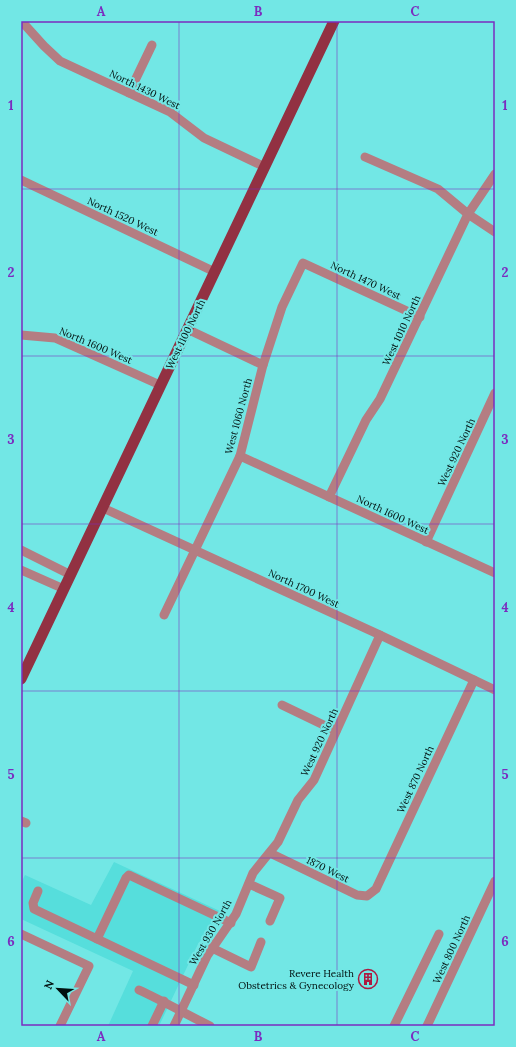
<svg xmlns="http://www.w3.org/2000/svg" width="516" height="1047" font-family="Lora,serif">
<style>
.built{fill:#56dedc}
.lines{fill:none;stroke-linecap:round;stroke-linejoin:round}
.minor{stroke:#b47d82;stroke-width:9}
.major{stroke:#923142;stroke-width:11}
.grid{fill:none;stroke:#7b2cbf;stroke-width:1;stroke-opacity:0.55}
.labels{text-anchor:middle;stroke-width:4;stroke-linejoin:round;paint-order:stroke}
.street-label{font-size:10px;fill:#00100f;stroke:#72e7e5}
.poi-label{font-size:10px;fill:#00100f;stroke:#72e7e5;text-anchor:end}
.neatline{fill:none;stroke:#7b2cbf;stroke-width:1.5}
.grid-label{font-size:13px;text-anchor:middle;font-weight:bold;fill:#7b2cbf}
</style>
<rect width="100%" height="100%" fill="#72e7e5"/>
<!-- built -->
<path class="built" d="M114,862l108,50 -24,32 -39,82h-51l25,-55 -112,-52v-36l4,-8 66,30z"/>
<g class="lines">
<!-- minor -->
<g class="minor">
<path d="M21,23l4,2 19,21 16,15 110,51 34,26 61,29"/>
<path d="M129,93l23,-48"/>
<path d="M365,157l73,32 30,25 27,18"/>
<path d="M21,180l194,92"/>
<path d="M187,329l76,36"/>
<path d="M21,335l34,3 105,47"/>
<path d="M240,456l255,117"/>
<path d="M329,497l37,-77 14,-21 88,-185 27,-40"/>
<path d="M103,508l277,127 115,55"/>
<path d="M426,542l69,-149"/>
<path d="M21,550l50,25"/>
<path d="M21,570l43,19"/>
<path d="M164,615l76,-159 23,-91 19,-58 21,-44 117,54"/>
<path d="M282,705l54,26"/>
<path d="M21,821l5,2"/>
<path d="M270,853l87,42 10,1 9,-7 98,-209"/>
<path d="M249,884l31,14 -10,23"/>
<path d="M38,891l-5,12 1,6 160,76"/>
<path d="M21,934l68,32 -29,60"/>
<path d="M97,939l29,-61 3,-3 102,48"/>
<path d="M212,948l39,19 10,-25"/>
<path d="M139,990c24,11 47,24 71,36"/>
<path d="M152,1026l12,-25"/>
<path d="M174,1026l33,-70 29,-42 17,-41 25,-31 20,-42 16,-20 66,-145"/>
<path d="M394,1026l45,-92"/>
<path d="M427,1026l68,-145"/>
</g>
<!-- major -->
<path class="major" d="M21,679l313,-658"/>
</g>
<!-- grid -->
<path class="grid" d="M179,21v1005M337,21v1005M21,189h474M21,356h474M21,524h474M21,691h474M21,858h474"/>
<!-- icons -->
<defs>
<symbol id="building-ring" viewBox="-11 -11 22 22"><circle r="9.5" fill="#72e7e5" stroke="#ad1940" stroke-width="1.5"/><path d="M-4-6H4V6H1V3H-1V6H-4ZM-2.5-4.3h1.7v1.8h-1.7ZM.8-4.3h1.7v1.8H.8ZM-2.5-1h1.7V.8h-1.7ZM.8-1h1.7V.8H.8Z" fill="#ad1940"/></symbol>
</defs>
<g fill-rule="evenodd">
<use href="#building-ring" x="357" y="968" width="22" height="22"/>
</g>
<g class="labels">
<!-- street labels -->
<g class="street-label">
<text transform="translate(145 89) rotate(26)" y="4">North 1430 West</text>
<text transform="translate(123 216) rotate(25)" y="4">North 1520 West</text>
<text transform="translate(366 280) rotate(25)" y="4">North 1470 West</text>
<text transform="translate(401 330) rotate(-65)" y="4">West 1010 North</text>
<text transform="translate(185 334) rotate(-64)" y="4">West 1100 North</text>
<text transform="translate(96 345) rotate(23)" y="4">North 1600 West</text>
<text transform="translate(238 416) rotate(-75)" y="4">West 1060 North</text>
<text transform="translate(456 452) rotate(-65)" y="4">West 920 North</text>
<text transform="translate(393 514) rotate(25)" y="4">North 1600 West</text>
<text transform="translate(304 588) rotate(25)" y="4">North 1700 West</text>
<text transform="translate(319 742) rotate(-65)" y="4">West 920 North</text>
<text transform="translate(415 779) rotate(-65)" y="4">West 870 North</text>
<text transform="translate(328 869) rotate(26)" y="4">1870 West</text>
<text transform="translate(210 932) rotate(-60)" y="4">West 930 North</text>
<text transform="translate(451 949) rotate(-65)" y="4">West 800 North</text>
</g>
<!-- poi labels -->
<g class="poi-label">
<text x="354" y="977">Revere Health<tspan x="354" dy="12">Obstetrics &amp; Gynecology</tspan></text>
</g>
</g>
<!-- border -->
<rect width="516" height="1047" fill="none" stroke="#72e7e5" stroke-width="44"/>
<!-- north arrow -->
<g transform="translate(58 989) rotate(295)" stroke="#72e7e5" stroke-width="3" paint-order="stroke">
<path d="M0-3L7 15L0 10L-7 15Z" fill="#00100f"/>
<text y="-6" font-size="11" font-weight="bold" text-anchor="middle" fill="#00100f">N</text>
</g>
<rect x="22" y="22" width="472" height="1003" class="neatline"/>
<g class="grid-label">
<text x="101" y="16">A</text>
<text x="258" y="16">B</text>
<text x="415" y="16">C</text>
<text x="11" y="110">1</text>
<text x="505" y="110">1</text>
<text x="11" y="277">2</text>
<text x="505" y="277">2</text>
<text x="11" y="444">3</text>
<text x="505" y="444">3</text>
<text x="11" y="612">4</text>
<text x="505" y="612">4</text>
<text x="11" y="779">5</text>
<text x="505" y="779">5</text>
<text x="11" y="946">6</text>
<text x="505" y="946">6</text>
<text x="101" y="1041">A</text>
<text x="258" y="1041">B</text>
<text x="415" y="1041">C</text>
</g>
</svg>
